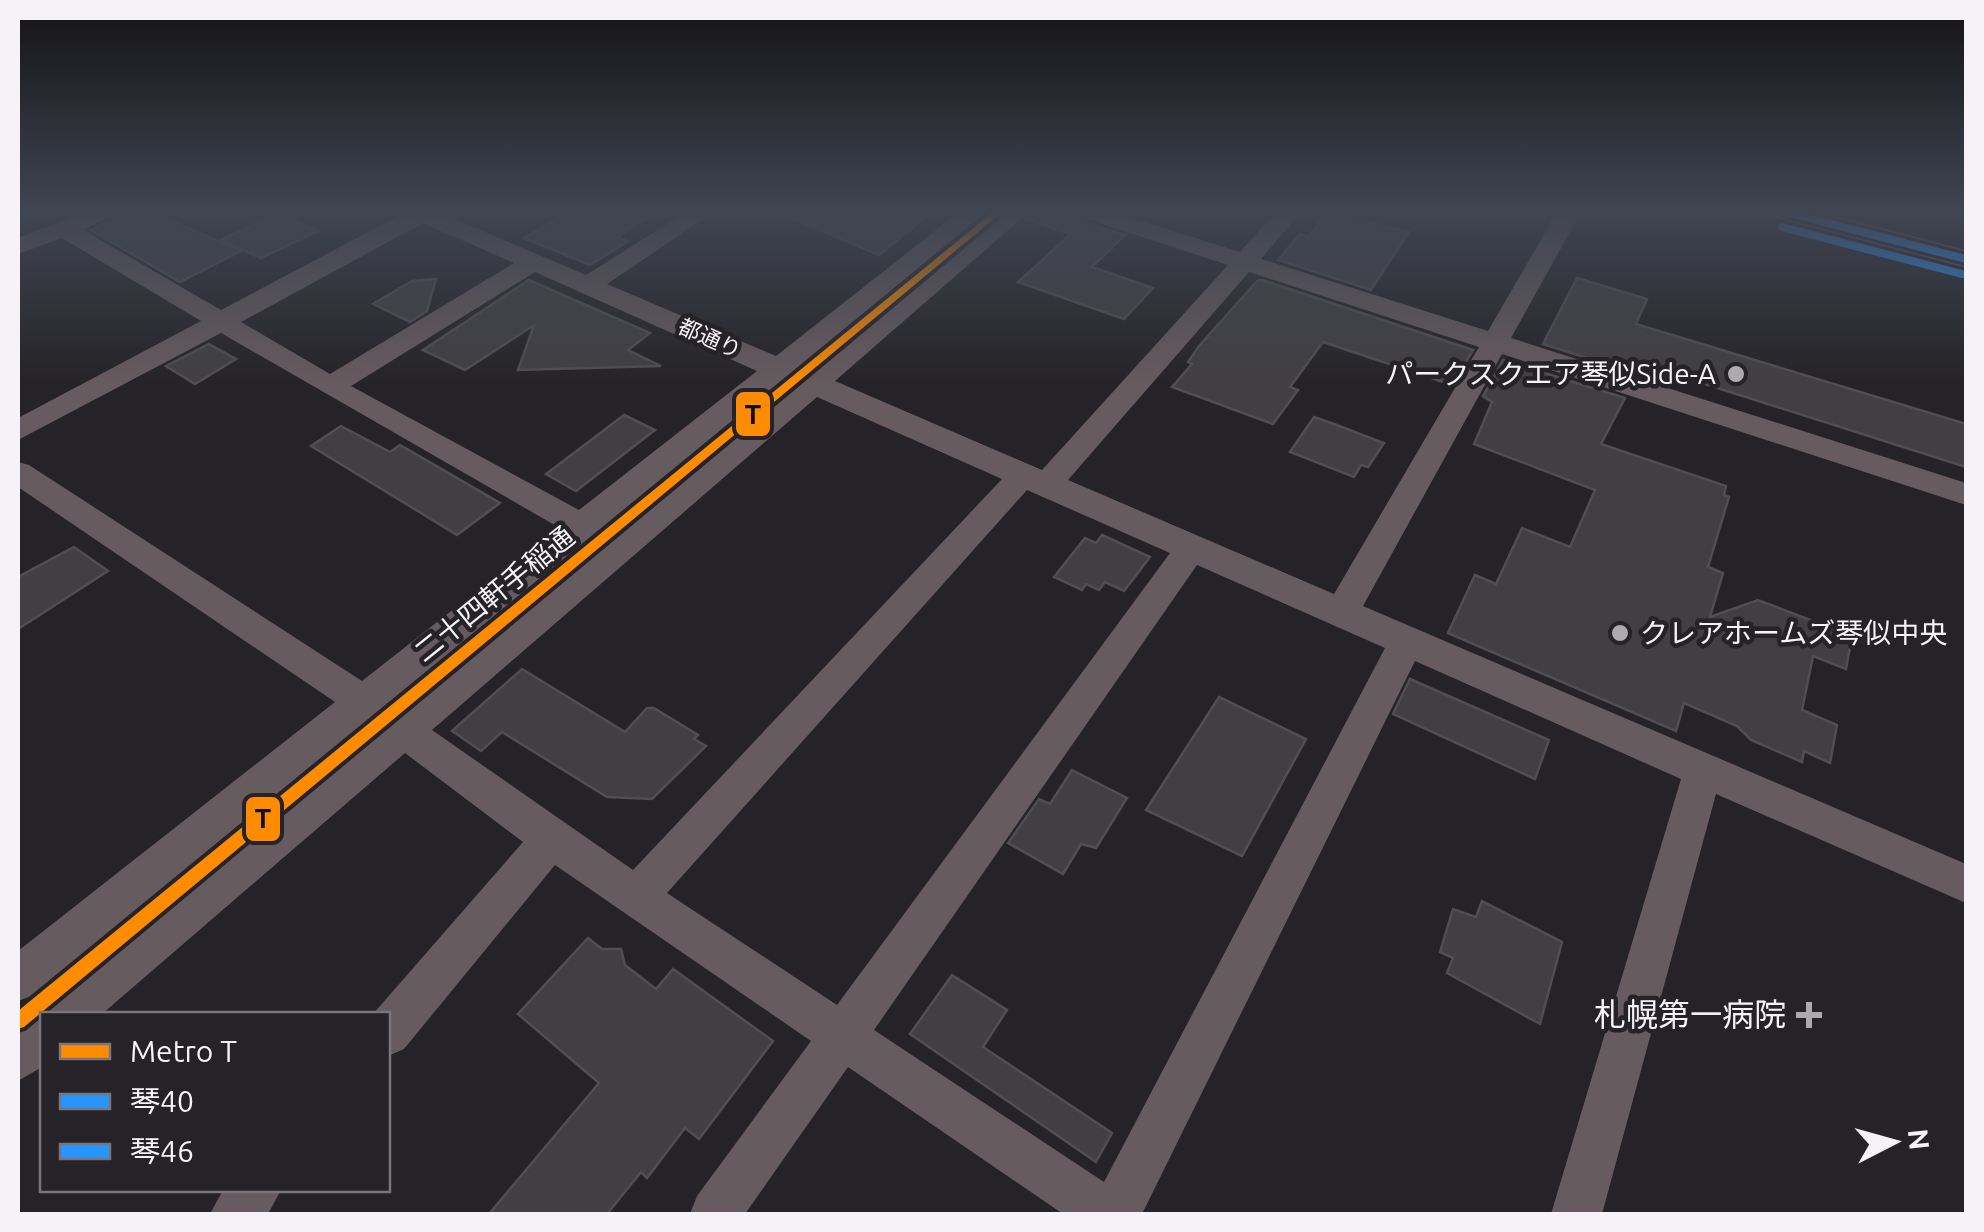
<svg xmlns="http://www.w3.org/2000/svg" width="1984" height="1232" font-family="Ubuntu,'Noto Sans JP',sans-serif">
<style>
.building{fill:#413f42;stroke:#504e52;stroke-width:2.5}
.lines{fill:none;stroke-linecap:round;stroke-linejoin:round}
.minor{fill:#665b5e;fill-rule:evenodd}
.major{fill:#665c60;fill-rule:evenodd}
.bus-1-casing{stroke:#252228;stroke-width:14}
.bus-2-casing{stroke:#252228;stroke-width:14}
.bus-1{stroke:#2895ff;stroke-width:8}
.bus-2{stroke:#2895ff;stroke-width:8}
.metro-1-casing{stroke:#252228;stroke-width:8}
.metro-1{fill:#ff8c00;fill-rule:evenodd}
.poi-dot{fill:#acaaae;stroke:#252228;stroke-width:4}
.labels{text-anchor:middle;stroke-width:9;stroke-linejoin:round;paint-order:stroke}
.far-street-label{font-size:22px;fill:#f5f3f7;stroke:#252228}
.poi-label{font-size:28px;fill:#f5f3f7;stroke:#252228;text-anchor:end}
.street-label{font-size:28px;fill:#f5f3f7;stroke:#252228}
.near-poi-label{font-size:32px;fill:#f5f3f7;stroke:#252228;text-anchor:end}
.line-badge{stroke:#252228;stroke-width:4}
.pale-badge-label{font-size:28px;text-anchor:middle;font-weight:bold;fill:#111}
</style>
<rect width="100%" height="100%" fill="#252327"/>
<!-- building -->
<g class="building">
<path d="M128,212h24l89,39 -61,31 -89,-52z"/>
<path d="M568,212h88l-39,25 11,4 -38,24 -66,-27z"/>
<path d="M777,212h155l-53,43z"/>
<path d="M1033,212h40l7,9 45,14 -33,32 61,21 -29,31 -106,-37 53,-48 -45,-15z"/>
<path d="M1328,212l81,20 -38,58 -93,-30 22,-26 8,3z"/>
<path d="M279,213l39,18 -57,27 -40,-18z"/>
<path d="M1577,278l70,21 -11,25 330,100v43l-324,-103 -5,10 -94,-30z"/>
<path d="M436,279l-9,32 -17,11 -37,-18 39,-23z"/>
<path d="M529,280l121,53 -22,17 33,16 -143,4 16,-45 -69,45 -42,-20z"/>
<path d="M1258,280h4l211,70 -21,35 -129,-43 -33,45 8,3 -25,34 -101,-37 20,-23 -4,-2 11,-16z"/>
<path d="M209,344l27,15 -41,25 -29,-18z"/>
<path d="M1503,360l122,38 -24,46 125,42 -2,9 5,2 -21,70 15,6 -13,44 48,-17 94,36 -6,33 -33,-13 -11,54 35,15 -7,38 -26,-12 -2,11 -51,-22 -14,-14 -53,-23 -8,28 -228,-98 27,-58 21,9 26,-56 48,19 25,-57 -121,-46 18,-42 -9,-6z"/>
<path d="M624,415l31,15 -79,61 -30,-17z"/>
<path d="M1314,417l20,7 50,19 -16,24 -7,-2 -7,12 -64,-25z"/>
<path d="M341,426l49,26 10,-7 100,58 -43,32 -146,-89z"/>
<path d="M1102,535l48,22 -26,34 -19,-9 -6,8 -13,-6 -4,6 -28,-13 31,-39 11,5z"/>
<path d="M74,547l34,24 -90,58v-52z"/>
<path d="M522,669l103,63 22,-24h7l44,27 -4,4 12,7 -54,53 -45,-2 -105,-65 -21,19 -29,-20z"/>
<path d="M1410,679l139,61 -14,39 -142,-65z"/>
<path d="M1219,697l87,42 -64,117 -96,-46z"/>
<path d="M1072,770l55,28 -31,50 -15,-4 -18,30 -55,-31 31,-44 11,5z"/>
<path d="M1482,901l80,41 -22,82 -93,-51 6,-15 -13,-6 13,-43 23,8z"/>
<path d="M588,938l14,11h19l4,16 31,24 17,-20 100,72 -74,98 -14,-11 -38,50 -6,-6 -34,42h-118l110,-131 -81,-69z"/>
<path d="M952,975l55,35 -24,37 129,86 -16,29 -186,-128z"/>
</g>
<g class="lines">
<!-- minor -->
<g class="minor">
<path d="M85,212h33l-35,18 138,80 185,-98h32l148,63 100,-63h28l-107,72 169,72 183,-144h27l-186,154 10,5 192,-159h27l-194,169 207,89 186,-205 -147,-48 -4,-5h36l127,40 36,-40h25l-40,47 227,72 69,-119h24l-70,126 455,145v22l-464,-151 -139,252 603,258v39l-250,-109 -114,420h-51l130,-435 -266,-118 -273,553h-79l-215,-147 -103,147h-55l7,-18 114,-155 -256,-176 -151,184 -16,7v-42h-15l150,-172 -118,-89 -303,261h-60v53l-24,14v-54l24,-14 3,1 7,-16 323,-267 -10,-8 -331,272 -16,6v-50l317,-249 -317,-215v-25l11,3 333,216 196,-154 -337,-194 -203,107v-22l183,-97 -139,-83 -44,16v-16zM423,223l91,40 -184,111 -89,-52zM535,272l222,99 -178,139 -228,-124zM1249,272l230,75 -145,247 -266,-114zM782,382l10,4 -390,322 -10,-7zM817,397l185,82 -369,391 -201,-140zM1027,490l143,63 -333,452 -170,-112zM1197,565l188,83 -281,534 -230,-152z"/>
<path d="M223,1190h58l-13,24h-58z"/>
</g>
<!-- major -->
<path class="major" d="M1771,212h49l146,38v18l-190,-50z"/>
<defs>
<path id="bus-1" d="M1786,212l180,47"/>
<path id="bus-2" d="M1782,227l180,47"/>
</defs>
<!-- bus-1 casing -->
<use href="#bus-1" class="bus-1-casing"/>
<!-- bus-2 casing -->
<use href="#bus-2" class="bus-2-casing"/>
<!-- bus-1 -->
<use href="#bus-1" class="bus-1"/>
<!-- bus-2 -->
<use href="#bus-2" class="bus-2"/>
<defs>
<path id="metro-1" d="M993,212h9l-978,815 -6,2v-18z"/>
</defs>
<!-- metro-1 casing -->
<use href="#metro-1" class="metro-1-casing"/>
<!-- metro-1 -->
<use href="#metro-1" class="metro-1"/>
</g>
<!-- sky -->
<linearGradient id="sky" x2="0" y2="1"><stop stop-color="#141315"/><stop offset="0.55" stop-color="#404552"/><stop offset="1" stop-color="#404552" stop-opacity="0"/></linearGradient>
<rect width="1984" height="384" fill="url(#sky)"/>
<!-- markers -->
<g class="poi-dot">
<circle cx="1736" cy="374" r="10"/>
<circle cx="1620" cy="633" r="10"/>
<path d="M1804 1000h10v10h10v10h-10v10h-10v-10h-10v-10h10z"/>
</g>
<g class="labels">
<!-- far-street labels -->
<g class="far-street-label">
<text transform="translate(710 338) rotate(24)" y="8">都通り</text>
</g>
<!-- poi labels -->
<g class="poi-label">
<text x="1716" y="384">パークスクエア琴似Side-A</text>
<text x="1640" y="643" text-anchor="start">クレアホームズ琴似中央</text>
</g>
<!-- street labels -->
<g class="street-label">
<text transform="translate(494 594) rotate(-39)" y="10">二十四軒手稲通</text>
</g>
<!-- near-poi labels -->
<g class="near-poi-label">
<text x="1786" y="1026">札幌第一病院</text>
</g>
</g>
<g class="line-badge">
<rect x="734" y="390" width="38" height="48" rx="10" fill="#ff8c00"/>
<rect x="244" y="795" width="38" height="48" rx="10" fill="#ff8c00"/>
</g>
<g class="pale-badge-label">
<text x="753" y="424">T</text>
<text x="263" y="828">T</text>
</g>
<!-- border -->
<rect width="1984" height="1232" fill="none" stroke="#f5f3f7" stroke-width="40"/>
<!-- legend -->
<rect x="40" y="1012" width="350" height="180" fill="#252228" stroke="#78767b" stroke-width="2.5"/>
<rect x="60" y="1044" width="50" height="15" fill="#ff8c00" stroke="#78767b" stroke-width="2.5"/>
<text x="130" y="1062" font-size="30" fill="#f5f3f7">Metro T</text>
<rect x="60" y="1094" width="50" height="15" fill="#2895ff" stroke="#78767b" stroke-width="2.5"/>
<text x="130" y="1112" font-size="30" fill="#f5f3f7">琴40</text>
<rect x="60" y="1144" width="50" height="15" fill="#2895ff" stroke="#78767b" stroke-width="2.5"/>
<text x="130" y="1162" font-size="30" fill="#f5f3f7">琴46</text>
<!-- north arrow -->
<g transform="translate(1894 1142) rotate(84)" stroke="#252228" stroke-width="8" paint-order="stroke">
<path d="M0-8L18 38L0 25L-18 38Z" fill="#f5f3f7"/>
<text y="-15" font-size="28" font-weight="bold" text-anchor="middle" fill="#f5f3f7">N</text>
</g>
</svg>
